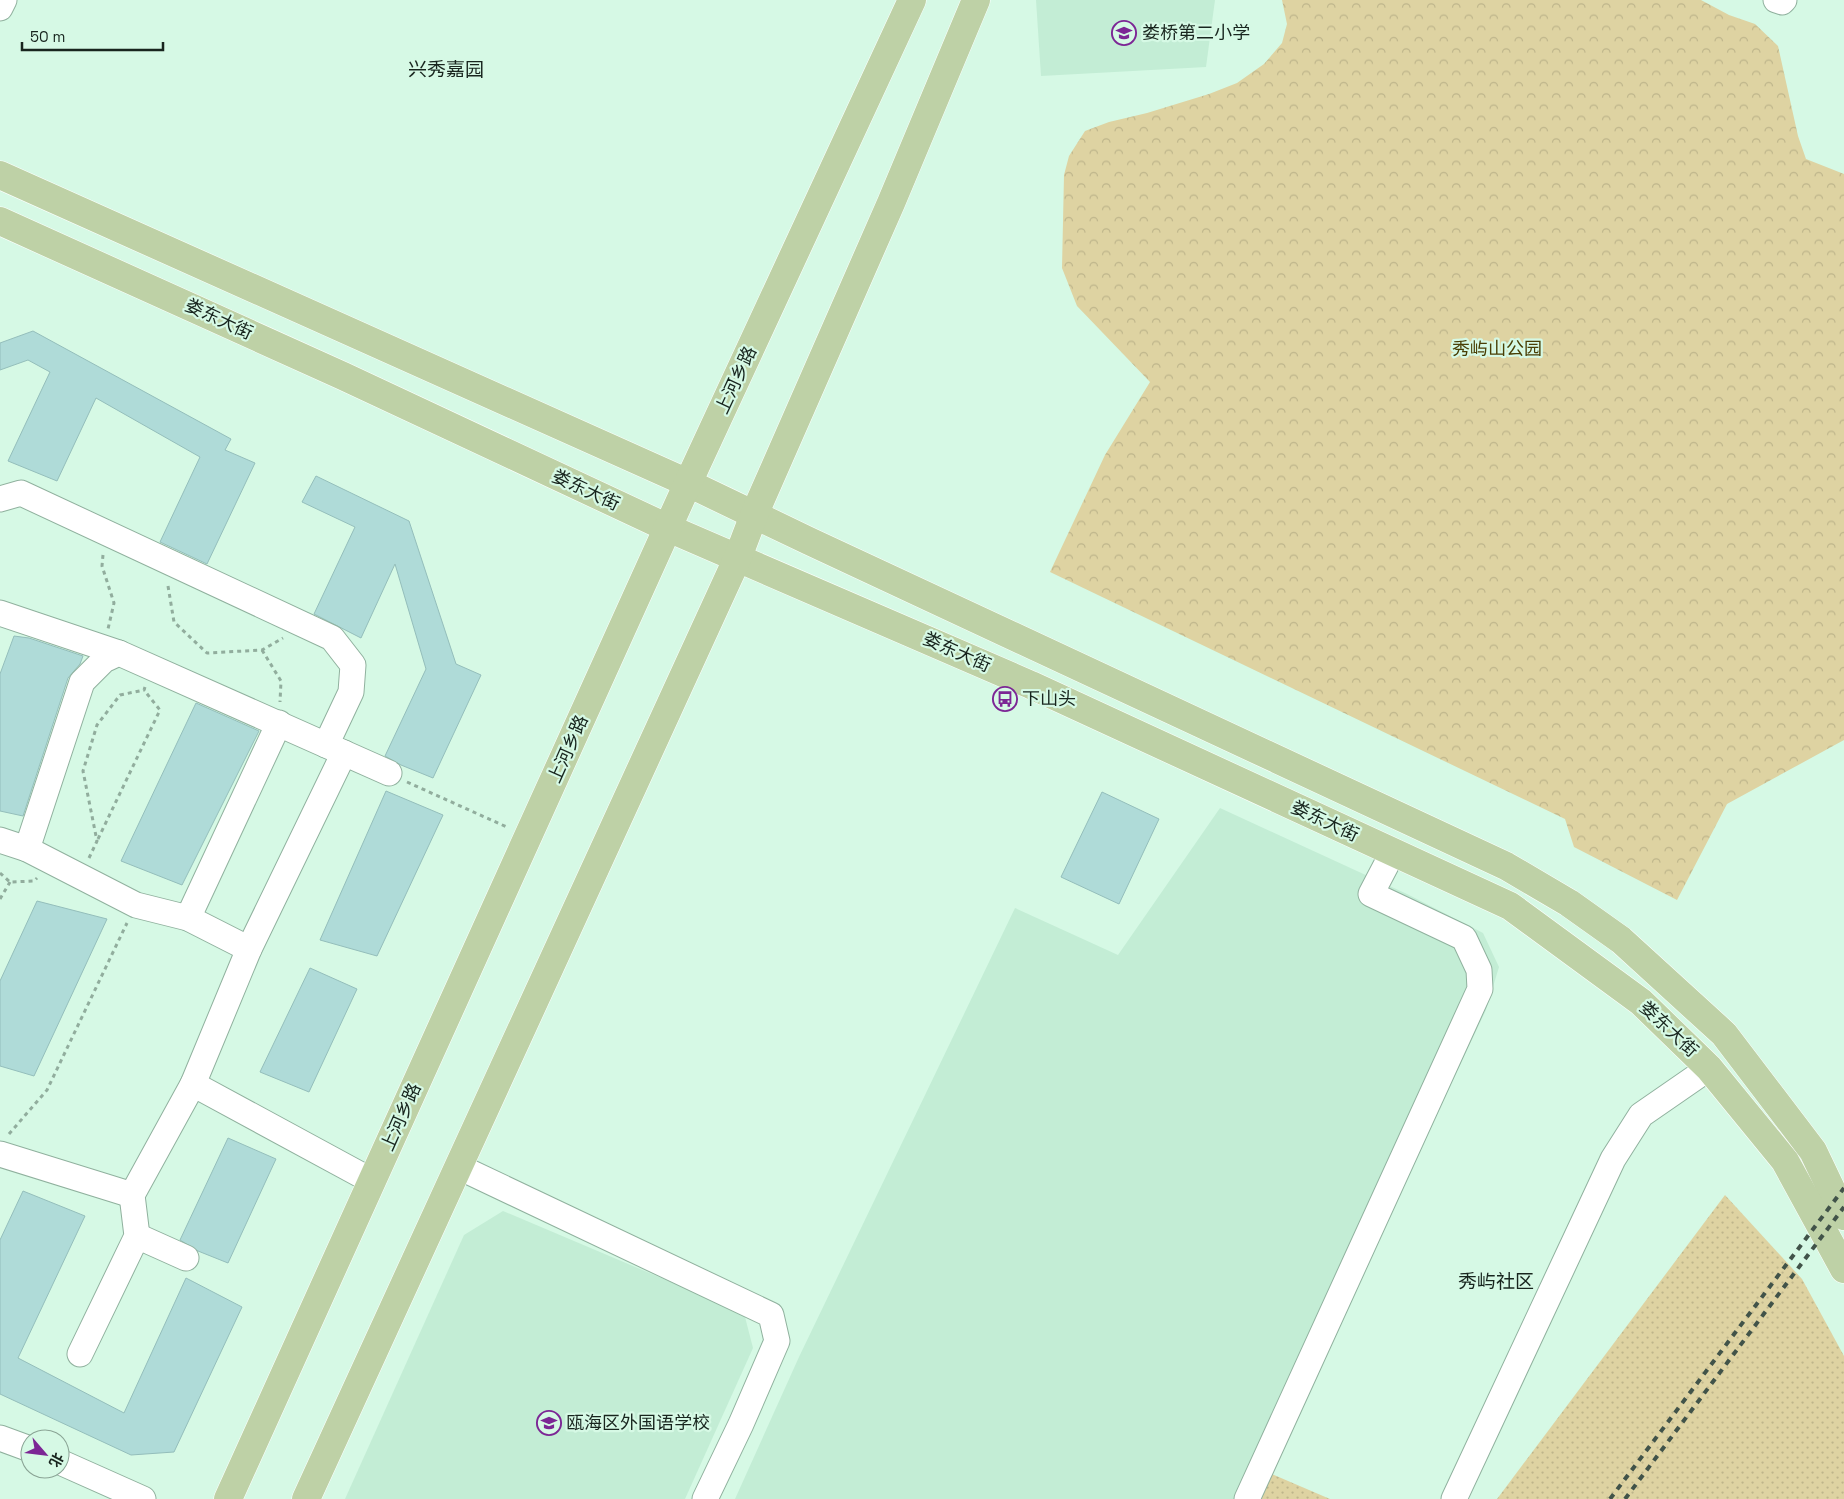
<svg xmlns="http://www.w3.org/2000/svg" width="1844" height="1499" font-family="'Space Grotesk','Noto Sans SC',sans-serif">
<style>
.built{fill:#c3edd5}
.grass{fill:url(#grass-dots)}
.park{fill:url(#park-crowns)}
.building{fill:#afdbd8;stroke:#94bebb}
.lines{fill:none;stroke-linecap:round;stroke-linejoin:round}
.minor-casing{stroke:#90b19e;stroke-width:27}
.major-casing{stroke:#fff;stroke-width:29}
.path{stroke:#91ad9d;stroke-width:3;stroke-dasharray:4 4;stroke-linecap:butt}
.minor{stroke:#fff;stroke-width:25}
.major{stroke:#bed1a6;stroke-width:28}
.rail{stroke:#415349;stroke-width:4;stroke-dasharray:6 6;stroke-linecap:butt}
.labels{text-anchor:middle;stroke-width:4.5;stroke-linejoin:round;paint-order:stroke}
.poi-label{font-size:18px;fill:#18251e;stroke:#d6f9e5;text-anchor:start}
.street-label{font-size:18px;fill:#18251e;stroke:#d6f9e5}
.park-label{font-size:18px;fill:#493e04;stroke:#d6f9e5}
.neighbourhood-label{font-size:19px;fill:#18251e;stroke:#d6f9e5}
</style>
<defs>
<pattern id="grass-dots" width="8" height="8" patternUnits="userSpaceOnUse" patternTransform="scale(1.25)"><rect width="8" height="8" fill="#ded3a2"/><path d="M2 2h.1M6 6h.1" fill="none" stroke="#beb58b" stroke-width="1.8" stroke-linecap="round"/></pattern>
<pattern id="park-crowns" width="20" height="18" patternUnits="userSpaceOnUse" patternTransform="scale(1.25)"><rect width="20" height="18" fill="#ded3a2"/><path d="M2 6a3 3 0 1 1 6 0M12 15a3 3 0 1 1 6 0" fill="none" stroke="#beb58b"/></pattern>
</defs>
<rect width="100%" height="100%" fill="#d6f9e5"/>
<!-- built -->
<g class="built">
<path d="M1036,0h179l-9,67 -165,9z"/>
<path d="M1220,808l187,86 76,39 16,34 -13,43 -231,489h-520l64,-142 216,-449 103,47z"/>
<path d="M503,1211l241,102 9,35 -68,151h-340l119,-264z"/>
</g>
<!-- grass -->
<g class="grass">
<path d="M1725,1195l77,84 42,77v143h-347z"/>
<path d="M1267,1472l63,27h-75z"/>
</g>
<!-- park -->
<path class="park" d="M1282,0h419l28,15 26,9 23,22 20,90 8,23 38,15v566l-117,64 -50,96 -103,-53 -9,-28 -515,-247 55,-117 45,-73 -73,-76 -15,-38 2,-93 5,-19 16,-25 24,-9 38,-9 62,-19 28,-11 27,-19 18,-21 5,-19z"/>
<!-- building -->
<g class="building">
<path d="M33,331l198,108 -6,11 30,13 -48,101 -47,-22 40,-85 -104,-59 -39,83 -49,-20 42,-89 -22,-12 -28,10v-27z"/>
<path d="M316,476l93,45 47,143 25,11 -48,103 -32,-13 -16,-9 41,-87 -31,-105 -34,74 -47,-24 41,-87 -53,-25z"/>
<path d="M14,636l15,2 54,18 -3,8 -12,14 -45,138 -23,-5v-137z"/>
<path d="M196,703l63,28 -77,154 -61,-24z"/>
<path d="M386,791l57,24 -66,141 -57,-16z"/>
<path d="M1102,792l57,27 -40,85 -58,-27z"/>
<path d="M37,901l70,18 -73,157 -34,-10v-85z"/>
<path d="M310,968l47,21 -48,103 -49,-20z"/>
<path d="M228,1138l48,21 -48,104 -30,-12 -18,-11z"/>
<path d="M23,1191l62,25 -67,142 106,55 62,-135 56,29 -68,145 -43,3 -131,-61v-154z"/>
</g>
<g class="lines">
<defs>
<g id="minor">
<path d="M1776,0l6,2 2,-2"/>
<path d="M0,8l4,-8"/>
<path d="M0,499l21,-6 311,145 21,27 -2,27 -25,53 63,28"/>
<path d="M0,613l119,40"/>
<path d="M0,840l27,9 109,56 52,13 61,31"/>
<path d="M27,849l55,-167 22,-22 15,-7 207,92"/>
<path d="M188,918l91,-195"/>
<path d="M193,1084l179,97"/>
<path d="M0,1154l132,41"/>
<path d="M459,1167l312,148 6,26 -36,83 -36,75"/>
<path d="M137,1236l49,22"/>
<path d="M80,1354l57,-118 -5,-41 61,-111 56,-135 95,-196"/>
<path d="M0,1438l30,11"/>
<path d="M60,1462l83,37"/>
<path d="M1247,1499l233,-510 -1,-19 -15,-32 -93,-44 22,-42"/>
<path d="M1454,1499l159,-340 28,-44 68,-47"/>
</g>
<g id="major">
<path d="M0,175l688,308 121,58 697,325 63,37 52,37 103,94 89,117 31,65"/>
<path d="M0,221l343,155 325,152 363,157 479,221 131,96 68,66 76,93 59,108"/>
<path d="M228,1499l460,-1016 224,-483"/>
<path d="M306,1499l432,-942 16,-42 137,-312 85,-203"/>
</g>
</defs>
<!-- minor casing -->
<use href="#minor" class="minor-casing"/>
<!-- major casing -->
<use href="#major" class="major-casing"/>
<!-- path -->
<g class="path">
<path d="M103,555l-1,11 12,37 -6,26"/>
<path d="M168,586l6,36 33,31 55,-3 21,-12"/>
<path d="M262,650l19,31 -1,21"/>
<path d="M407,782l102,46"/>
<path d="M98,839l62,-129 -16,-20"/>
<path d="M89,858l8,-17 -14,-70 14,-46 23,-30 24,-5 1,-3"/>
<path d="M0,873l10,9 24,-1 3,-3"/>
<path d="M0,899l10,-17"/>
<path d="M9,1134l38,-44 80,-167"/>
</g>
<!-- minor -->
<use href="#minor" class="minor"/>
<!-- major -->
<use href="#major" class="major"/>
<!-- rail -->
<g class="rail">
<path d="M1610,1499l234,-311"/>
<path d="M1625,1499l219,-292"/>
</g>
</g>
<!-- icons -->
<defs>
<symbol id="school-ring" viewBox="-11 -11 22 22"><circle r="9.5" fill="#d6f9e5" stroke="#7c2695" stroke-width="1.5"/><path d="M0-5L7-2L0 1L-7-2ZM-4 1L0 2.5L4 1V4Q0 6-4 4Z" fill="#7c2695"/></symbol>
<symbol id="bus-ring" viewBox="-11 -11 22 22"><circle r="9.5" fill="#d6f9e5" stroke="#7c2695" stroke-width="1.5"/><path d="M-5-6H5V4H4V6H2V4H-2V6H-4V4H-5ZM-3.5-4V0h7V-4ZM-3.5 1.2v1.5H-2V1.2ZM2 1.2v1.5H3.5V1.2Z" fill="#7c2695"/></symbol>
</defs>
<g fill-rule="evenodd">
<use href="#school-ring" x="1110" y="19" width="28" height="28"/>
<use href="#bus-ring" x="991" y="685" width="28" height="28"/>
<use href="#school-ring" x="535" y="1409" width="28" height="28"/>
</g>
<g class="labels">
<!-- poi labels -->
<g class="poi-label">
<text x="1142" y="39">娄桥第二小学</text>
<text x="1022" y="705">下山头</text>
<text x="566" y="1429">瓯海区外国语学校</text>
</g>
<!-- street labels -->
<g class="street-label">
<text transform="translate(219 319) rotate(25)" y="6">娄东大街</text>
<text transform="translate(736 380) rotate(-65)" y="6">上河乡路</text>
<text transform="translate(586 490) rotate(25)" y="6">娄东大街</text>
<text transform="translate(957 652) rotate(24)" y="6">娄东大街</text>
<text transform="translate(568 749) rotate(-66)" y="6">上河乡路</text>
<text transform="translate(1325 821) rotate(25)" y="6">娄东大街</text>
<text transform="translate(1669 1029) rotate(43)" y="6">娄东大街</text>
<text transform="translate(401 1117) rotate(-66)" y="6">上河乡路</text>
</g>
<!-- park labels -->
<g class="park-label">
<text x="1497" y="355">秀屿山公园</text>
</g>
<!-- neighbourhood labels -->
<g class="neighbourhood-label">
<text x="446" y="76">兴秀嘉园</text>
<text x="1496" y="1288">秀屿社区</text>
</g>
</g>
<!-- north arrow -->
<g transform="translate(45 1454) rotate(118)"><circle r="24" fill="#d6f9e5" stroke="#8aa495"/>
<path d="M0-4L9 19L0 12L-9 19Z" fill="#7c2695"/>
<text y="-8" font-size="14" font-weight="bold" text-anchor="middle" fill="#18251e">北</text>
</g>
<!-- scale -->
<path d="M22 42v8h141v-8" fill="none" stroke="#18251e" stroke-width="2.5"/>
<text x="30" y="42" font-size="15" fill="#18251e" stroke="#d6f9e5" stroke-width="4" paint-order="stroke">50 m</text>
</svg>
